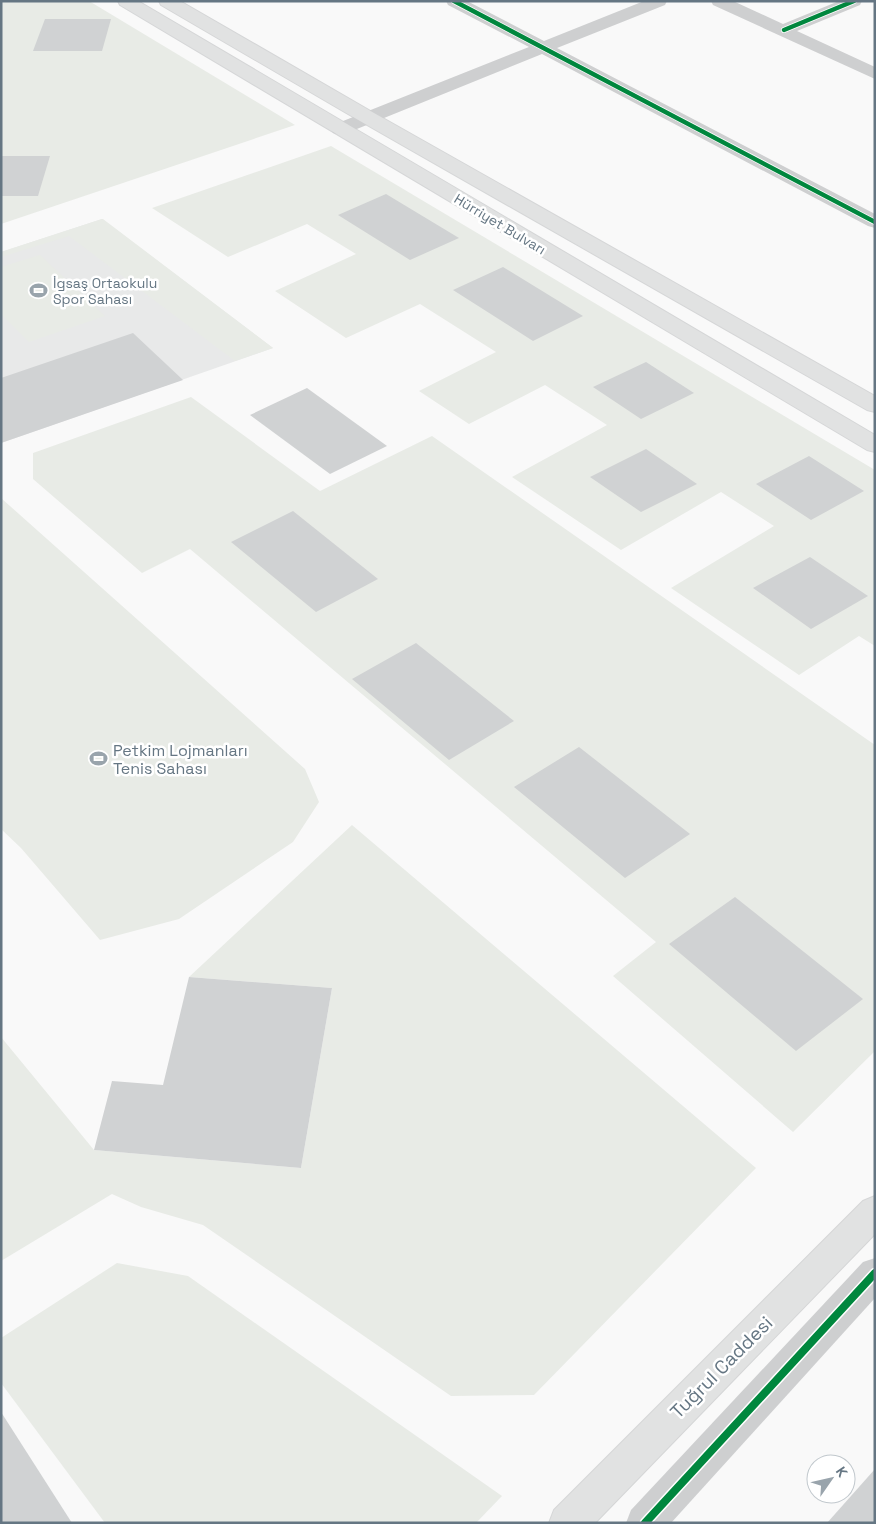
<svg xmlns="http://www.w3.org/2000/svg" width="876" height="1524" font-family="'Space Grotesk',sans-serif">
<style>
.built{fill:#e8e9e9}
.green{fill:#e8ebe6}
.building{fill:#d0d2d3}
.lines{fill:none;stroke-linecap:round;stroke-linejoin:round}
.secondary-casing{stroke:#d5d6d7;stroke-width:2}
.primary-casing{stroke:#d5d6d7;stroke-width:2}
.street{fill:#cecfd0;fill-rule:evenodd}
.secondary{fill:#e1e2e2;fill-rule:evenodd}
.primary{fill:#e1e2e2;fill-rule:evenodd}
.cycleway-far1-casing{stroke:#fff;stroke-width:6}
.cycleway-casing{stroke:#fff;stroke-width:11}
.cycleway-far1{stroke:#00873e;stroke-width:4.5}
.cycleway{stroke:#00873e;stroke-width:8}
.labels{text-anchor:middle;stroke-width:5;stroke-linejoin:round;paint-order:stroke}
.far-street-label{font-size:14px;fill:#657683;stroke:#fff}
.far-poi-label{font-size:14px;fill:#657683;stroke:#fff;text-anchor:start}
.poi-label{font-size:16px;fill:#657683;stroke:#fff;text-anchor:start}
.near-street-label{font-size:19px;fill:#657683;stroke:#fff}
</style>
<rect width="100%" height="100%" fill="#f9f9f9"/>
<!-- built -->
<path class="built" d="M102,219l171,129 -272,95v-191z"/>
<!-- green -->
<g class="green">
<path d="M1,1h88l206,124 -294,99z"/>
<path d="M331,146l544,324v176l-16,-10 -60,39 -128,-87 103,-62 -53,-34 -100,58 -109,-73 95,-52 -62,-40 -76,39 -50,-33 77,-39 -76,-48 -74,34 -71,-47 81,-37 -49,-30 -79,33 -76,-49z"/>
<path d="M102,219h1l170,129 -38,13 -166,-125 -68,21v-5z"/>
<path d="M40,255l65,61 -76,26 -28,-28v-47z"/>
<path d="M191,397l129,94 112,-55 443,309v306l-82,81 -180,-156 43,-34 -466,-393 -48,24 -109,-94v-26z"/>
<path d="M1,498l304,271 14,33 -26,40 -114,77 -79,21 -79,-92 -20,-19z"/>
<path d="M352,825l404,343 -222,227 -83,1 -248,-171 -62,-18 -29,-13 -111,67v-224l93,113 207,18 31,-180 -143,-11z"/>
<path d="M117,1263l71,13 314,220 -26,27h-371l-104,-140v-45z"/>
</g>
<!-- building -->
<g class="building">
<path d="M45,19h66l-9,32h-69z"/>
<path d="M1,156h49l-12,40h-37z"/>
<path d="M386,194l73,44 -49,22 -72,-45z"/>
<path d="M503,267l80,49 -50,25 -80,-51z"/>
<path d="M133,333l50,47 -182,63v-65z"/>
<path d="M646,362l48,31 -53,26 -48,-32z"/>
<path d="M307,388l80,58 -57,28 -80,-59z"/>
<path d="M646,449l51,35 -56,28 -51,-35z"/>
<path d="M809,456l55,35 -53,29 -55,-36z"/>
<path d="M293,511l85,68 -62,33 -85,-70z"/>
<path d="M810,557l58,39 -57,33 -58,-41z"/>
<path d="M416,643l98,78 -65,39 -97,-81z"/>
<path d="M579,747l111,87 -65,44 -111,-91z"/>
<path d="M735,897l128,102 -67,52 -127,-107z"/>
<path d="M189,977l143,11 -31,180 -207,-18 18,-69 51,4z"/>
<path d="M1,1412l71,111h-71z"/>
<path d="M875,1469v54h-48z"/>
</g>
<g class="lines">
<defs>
<g id="secondary">
<path d="M118,1h20l737,434v17l-8,-2 -747,-445z"/>
<path d="M159,1h21l194,112 501,283v16l-8,-2 -507,-289 -199,-116z"/>
</g>
<path id="primary" d="M875,1196v38l-280,289h-46l5,-13 309,-309z"/>
</defs>
<!-- secondary casing -->
<use href="#secondary" class="secondary-casing"/>
<!-- primary casing -->
<use href="#primary" class="primary-casing"/>
<!-- street -->
<g class="street">
<path d="M446,1h21l77,40 100,-40h23l-2,4 -108,43 318,166v14l-7,-2 -326,-172 -195,79 -7,2 -7,-2 -2,-4 2,-4 196,-78 -81,-42z"/>
<path d="M711,1h22l50,23 56,-23h23l-2,4 -63,26 78,36v12l-162,-74z"/>
<path d="M875,1258v40l-204,225h-45l5,-13 232,-248z"/>
</g>
<!-- secondary -->
<use href="#secondary" class="secondary"/>
<!-- primary -->
<use href="#primary" class="primary"/>
<defs>
<g id="cycleway-far1">
<path d="M454,1l421,221"/>
<path d="M784,30l70,-29"/>
</g>
<path id="cycleway" d="M645,1523l230,-250"/>
</defs>
<!-- cycleway-far1 casing -->
<use href="#cycleway-far1" class="cycleway-far1-casing"/>
<!-- cycleway casing -->
<use href="#cycleway" class="cycleway-casing"/>
<!-- cycleway-far1 -->
<use href="#cycleway-far1" class="cycleway-far1"/>
<!-- cycleway -->
<use href="#cycleway" class="cycleway"/>
</g>
<!-- icons -->
<defs>
<symbol id="stadium-bare" viewBox="-9 -9 18 18"><path d="M0-5a6.5 5 0 1 0 0 10a6.5 5 0 1 0 0-10ZM-3.5-1.8h7v3.6h-7Z" fill="#99a4ac" stroke="#fff" stroke-width="2.5" paint-order="stroke"/></symbol>
</defs>
<g fill-rule="evenodd">
<use href="#stadium-bare" x="26" y="278" width="25" height="25"/>
<use href="#stadium-bare" x="86" y="746" width="25" height="25"/>
</g>
<g class="labels">
<!-- far-street labels -->
<g class="far-street-label">
<text transform="translate(500 224) rotate(31)" y="5">Hürriyet Bulvarı</text>
</g>
<!-- far-poi labels -->
<g class="far-poi-label">
<text x="53" y="288">İgsaş Ortaokulu<tspan x="53" dy="16">Spor Sahası</tspan></text>
</g>
<!-- poi labels -->
<g class="poi-label">
<text x="113" y="756">Petkim Lojmanları<tspan x="113" dy="18">Tenis Sahası</tspan></text>
</g>
<!-- near-street labels -->
<g class="near-street-label">
<text transform="translate(721 1367) rotate(-45)" y="7">Tuğrul Caddesi</text>
</g>
</g>
<!-- border -->
<rect width="876" height="1524" fill="none" stroke="#657683" stroke-width="5"/>
<!-- north arrow -->
<g transform="translate(831 1479) rotate(56)"><circle r="24" fill="#ffffff" stroke="#c1c8cd"/>
<path d="M0-4L9 19L0 12L-9 19Z" fill="#99a4ac"/>
<text y="-8" font-size="14" font-weight="bold" text-anchor="middle" fill="#657683">K</text>
</g>
</svg>
